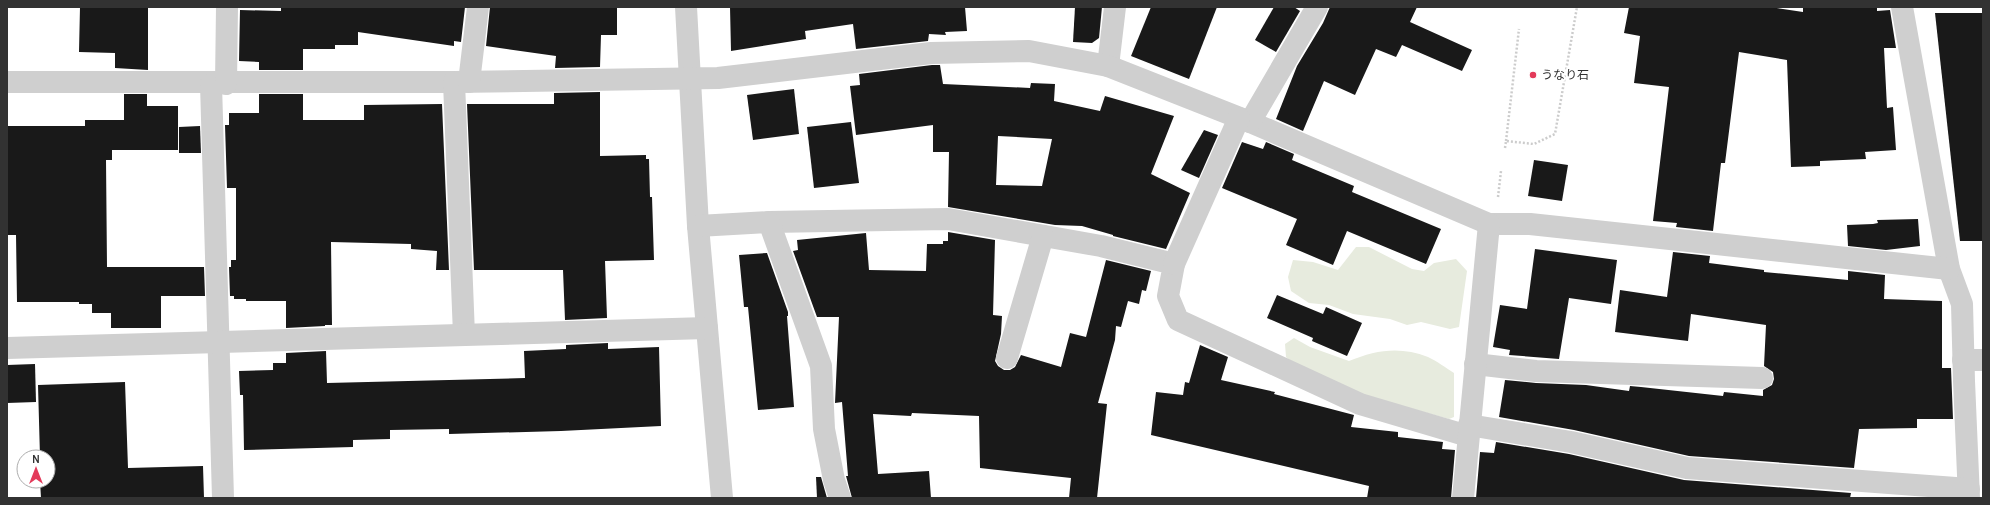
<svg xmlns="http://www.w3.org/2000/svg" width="1990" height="505" font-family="Karla,'Noto Sans JP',sans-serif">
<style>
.green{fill:#e7ebde}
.building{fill:#191919;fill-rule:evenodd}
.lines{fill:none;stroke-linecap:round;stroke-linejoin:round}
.path{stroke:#ccc;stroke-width:2.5;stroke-dasharray:2 2;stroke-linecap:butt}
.minor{stroke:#cfcfcf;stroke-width:22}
.poi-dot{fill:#e33a5a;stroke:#fff;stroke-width:1.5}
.labels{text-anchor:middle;stroke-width:4;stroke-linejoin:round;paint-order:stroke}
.poi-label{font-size:12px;fill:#323232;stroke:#fff;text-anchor:start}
</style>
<rect width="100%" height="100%" fill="#fff"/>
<!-- green -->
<g class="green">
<path d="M1356,247h13l43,22 12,2 10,-8 22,-4 11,12 -8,56 -9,2 -29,-7 -14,3 -17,-6 -37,-5 -24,-9 -20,-2 -18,-12 -3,-14 5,-17 20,2 25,8z"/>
<path d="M1294,338l16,9 39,14c27,-11 51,-15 79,-4 9,4 18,11 26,16v44l-5,2 -90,-25 -66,-30 -7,-7 -1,-13z"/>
</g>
<!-- building -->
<g class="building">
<path d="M80,7h68v63l-33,-2v-15l-36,-1z"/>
<path d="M281,7h184l-4,35 -7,-1v5l-96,-14v13h-23v4h-32v21h-44v-8l-20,-1 1,-51 41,1z"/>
<path d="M490,7h127v28h-16l-1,32 -45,1 1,-12 -70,-10z"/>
<path d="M730,7h235l2,24 -22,1 1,3 -17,-1 -1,7 -72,8 -3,-25 -48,7 1,8 -75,12z"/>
<path d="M1075,7h27l-3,31 -7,5 -19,-1z"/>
<path d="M1151,7h66l-28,72 -58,-23z"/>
<path d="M1274,7h20l6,4 -24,41 -21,-12z"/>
<path d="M1330,7h87l-7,15 62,28 -10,21 -60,-26 -6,12 -20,-8 -21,46 -31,-14 -21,50 -27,-12 21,-53 26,-43z"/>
<path d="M1629,7h141l33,5v-5h74v4l13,-1 6,38h-12l3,60 6,-1 3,43 -31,2 1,7 -46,2v5l-29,1 -4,-107 -48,-8 -14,111h-4l-8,68 -37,-4 1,-4 -24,-2 16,-134 -35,-4 6,-47 -16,-3z"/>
<path d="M1935,13h48v228h-23z"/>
<path d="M932,65h8l3,19 87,4 1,-5 24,1 -1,17 46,10 5,-15 69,20 -23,58 39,19 -24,56 -53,-13v-1l-31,-9 -27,-1 -107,-18 1,-55h-16v-27l-77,10 -6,-49 10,-1 -1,-11zM998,136l54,3 -10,47 -46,-1z"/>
<path d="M794,89l5,45 -46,6 -6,-45z"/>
<path d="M600,92v64l46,-1v4h3l1,38h2l2,63 -49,1 2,57 -42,2 -2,-50h-89l-7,-166h87v-11z"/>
<path d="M124,94h23v12h31v44h-66v10h-6l1,107h97l1,29h-44v32h-50v-15h-19v-9h-13v-2h-62l-1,-67h-9v-109h78v-6h39z"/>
<path d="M259,94h44v26h61v-15l78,-1 7,166h-13l1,-19 -26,-2v-5l-80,-2 1,83h-7v1l-39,2v-27h-40v-2h-12v-3h-4l-1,-29h2v-7h5v-72h-9l-2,-63h4v-12h30z"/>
<path d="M851,122l8,61 -45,5 -7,-61z"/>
<path d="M200,126l1,27h-22v-26z"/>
<path d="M1204,130l14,5 -19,43 -18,-8z"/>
<path d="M1242,142l21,7 3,-7 28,12 -2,6 62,26 -2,6 89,37 -15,35 -79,-33 -14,34 -47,-20 11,-26 -75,-31z"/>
<path d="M1534,160l34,5 -6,36 -34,-5z"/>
<path d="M1918,219l2,27 -34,4 -38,-4 -1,-21 26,-1 5,-1 -1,-3z"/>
<path d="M948,232l47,8 -2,75 9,1 -1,18 -6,27 3,5 6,4h6l5,-3 6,-12 40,12 9,-34 16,4 20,-77 45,11 -5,20 -4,-1 -3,14 -11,-3 -7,26 -5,-1 -1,14 -17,63 9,1 -10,94h-28l2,-20 -91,-10 -1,-52 -67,-3 -1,3 -38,-2 5,60 51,-3 2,27h-79l-6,-22h2l-6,-74 -7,1 4,-86h-22l-24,-66 5,-1 -1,-10 69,-7 3,37 57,1 1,-27h16v-3h5z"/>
<path d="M1535,249l82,11 -6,44 -42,-6 -10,61 -50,-4 1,-5 -17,-3 7,-42 27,4z"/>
<path d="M1673,252l37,4 -1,7 55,7v2l84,8v-9l37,4 -1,24 58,2v67h9l2,51h-36v9l-58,1 -5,39 -165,-12 -115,-26 -75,-13 6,-37 31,3 50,2 43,6 1,-5 11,1 82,9 1,-4 39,4v-6l9,-5 2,-6 -1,-7 -9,-6 2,-41 -75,-11 -3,27 -73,-9 5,-42 47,7z"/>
<path d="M767,253l21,59v4h-1l7,91 -36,3 -10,-103h-4l-5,-52z"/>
<path d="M1277,295l46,19 3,-7 36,16 -15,33 -35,-15 1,-3 -46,-20z"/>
<path d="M608,343v6l51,-2 2,79 -100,5 -112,3v-5l-59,1v9l-37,1v7l-109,3 -1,-55h-3l-1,-24 34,-1v-7h13v-10l40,-2 1,32 198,-5 -1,-27 42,-2v-4z"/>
<path d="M1200,345l28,12 -7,23 54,12 -1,2 80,21 -3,12 47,5v5l45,5 -1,7 13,1 -4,48h-84l2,-12 -218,-51 5,-43 27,3 2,-13 4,1z"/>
<path d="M35,364l1,38 -29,1v-38z"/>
<path d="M125,382l3,86 75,-2 1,32h-163l-1,-17h8v-24h-8l-2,-72z"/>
<path d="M1496,442l73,12 115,26 167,13 -1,5h-374l4,-46 14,1z"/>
<path d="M816,477h5l6,21h-10z"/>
</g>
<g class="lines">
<!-- path -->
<g class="path">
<path d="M1506,141l13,-112"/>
<path d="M1505,148l1,-7 28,3 21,-10 22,-127"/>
<path d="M1498,197l3,-26"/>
</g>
<!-- minor -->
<g class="minor">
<path d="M686,7l12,219 24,272"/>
<path d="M1902,7l47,262 13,35 2,77 5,117"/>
<path d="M1108,66l7,-59"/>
<path d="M7,82h447l264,-4 213,-25 98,-2 79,15 142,56 239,102h41l419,45"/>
<path d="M454,82l10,253"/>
<path d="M469,82l9,-75"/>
<path d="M211,84l12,414"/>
<path d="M226,84l1,-77"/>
<path d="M1250,122l67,-115"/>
<path d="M769,222l179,-3 153,27 73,18 -6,32 10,24 182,84 108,32"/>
<path d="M698,226l71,-4 52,144 3,63 10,51 6,18"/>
<path d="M1174,264l65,-146"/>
<path d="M7,348l700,-20"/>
<path d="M1007,358l36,-122"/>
<path d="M1963,360h20"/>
<path d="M1475,364l61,7 226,7"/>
<path d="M1469,425l102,17 116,26 282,21"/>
<path d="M1463,498l26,-274"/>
</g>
</g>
<!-- markers -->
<circle class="poi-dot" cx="1533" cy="75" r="4"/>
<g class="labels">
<!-- poi labels -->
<g class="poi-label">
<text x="1541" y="79">うなり石</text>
</g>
</g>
<!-- border -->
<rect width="1990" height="505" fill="none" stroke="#323232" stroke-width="16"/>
<!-- north arrow -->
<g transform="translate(36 469)"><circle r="19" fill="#ffffff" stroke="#adadad"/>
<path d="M0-3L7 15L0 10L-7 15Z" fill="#e33a5a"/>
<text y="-6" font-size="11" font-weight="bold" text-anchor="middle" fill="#323232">N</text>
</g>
</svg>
